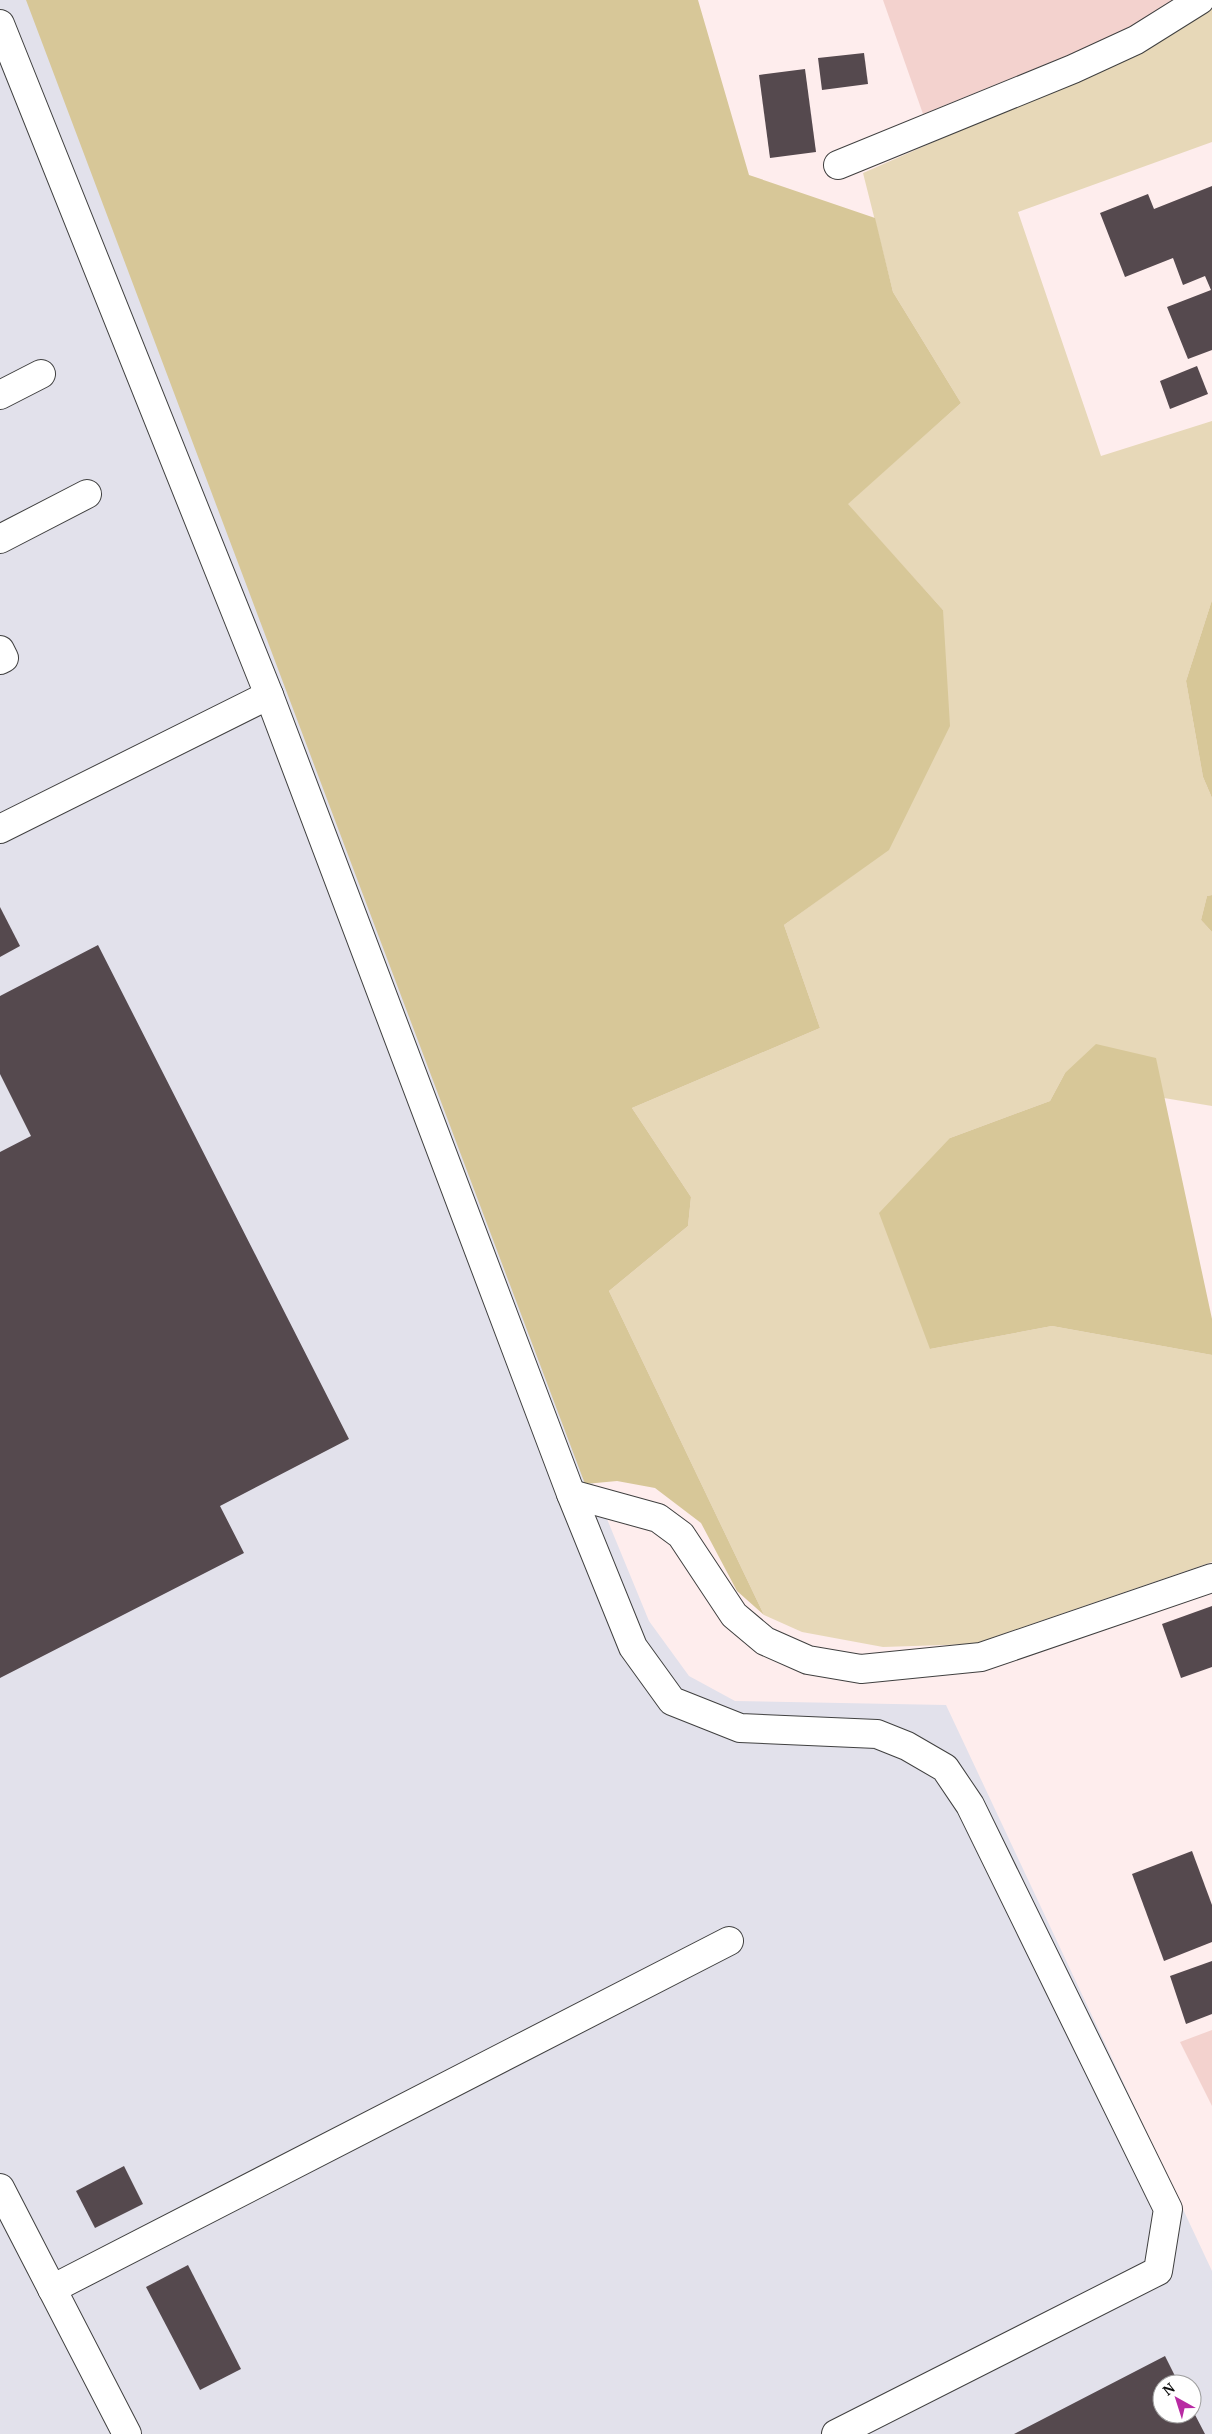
<svg xmlns="http://www.w3.org/2000/svg" width="1212" height="2434" font-family="'PT Serif',serif">
<style>
.industrial{fill:#e2e1eb;fill-rule:evenodd}
.farmland{fill:#f3d2ce}
.green{fill:#e7d8b8}
.forest{fill:#d7c798}
.building{fill:#55494e}
.lines{fill:none;stroke-linecap:round;stroke-linejoin:round}
.minor-casing{stroke:#404040;stroke-width:30}
.minor{stroke:#fff;stroke-width:28}
</style>
<rect width="100%" height="100%" fill="#feeded"/>
<!-- industrial -->
<path class="industrial" d="M0,0h28l572,1502 49,119 40,55 46,25 211,4 266,566v163h-1212zM1162,2384h30v30h-30z"/>
<!-- farmland -->
<g class="farmland">
<path d="M883,0h296l-46,29 -210,85z"/>
<path d="M1212,2030v76l-32,-64z"/>
</g>
<!-- green -->
<path class="green" d="M1212,3v139l-194,70 83,244 111,-35v179l-26,81 17,96 9,21v97l-5,1 -6,24 11,12v174l-48,-8 -9,-40 -90,15 -15,28 -100,37 -20,211 122,-23 160,29v207l-238,82 -91,3 -81,-15 -38,-17 -155,-324 79,-65 3,-29 -59,-89 188,-80 -36,-103 105,-76 54,-239 -96,-106 114,-101 -68,-111 -30,-119 239,-105z"/>
<!-- forest -->
<g class="forest">
<path d="M26,0h672l51,175 126,43 18,74 68,111 -113,101 95,106 7,116 -61,124 -105,75 36,103 -188,80 59,89 -3,29 -79,65 155,324 -27,-24 -36,-68 -46,-35 -38,-7 -32,3z"/>
<path d="M1212,600v198l-9,-21 -17,-96z"/>
<path d="M1212,895v37l-11,-12 6,-24z"/>
<path d="M1096,1044l60,14 56,261v36l-160,-29 -122,23 -51,-136 71,-75 100,-37 15,-28z"/>
</g>
<!-- building -->
<g class="building">
<path d="M864,53l4,31 -46,6 -4,-32z"/>
<path d="M805,69l11,83 -46,6 -11,-83z"/>
<path d="M1212,186v164l-24,9 -21,-52 44,-17 -6,-14 -22,9 -10,-27 -48,19 -25,-64 48,-19 6,15z"/>
<path d="M1197,366l11,28 -38,15 -10,-28z"/>
<path d="M0,907l20,39 -20,11z"/>
<path d="M98,945l251,494 -129,67 24,47 -244,125v-526l31,-16 -31,-62v-78z"/>
<path d="M1212,1606v61l-31,11 -19,-54z"/>
<path d="M1192,1851l20,54v37l-48,19 -32,-87z"/>
<path d="M1212,1961v53l-26,10 -16,-48z"/>
<path d="M124,2166l19,38 -48,24 -19,-37z"/>
<path d="M188,2265l53,104 -41,21 -54,-103z"/>
<path d="M1165,2356l14,28h-17v30h30v-5l13,25h-191z"/>
</g>
<g class="lines">
<defs>
<g id="minor">
<path d="M0,24l269,671 302,799 62,153 39,54 68,27 137,6 30,12 38,22 25,37 198,404 -10,62 -322,163"/>
<path d="M838,165l235,-96 63,-29 64,-40"/>
<path d="M0,395l41,-21"/>
<path d="M0,539l87,-45"/>
<path d="M0,650l4,8 -4,2"/>
<path d="M0,829l269,-134"/>
<path d="M571,1494l87,24 23,17 53,80 31,26 43,19 53,9 120,-12 231,-79"/>
<path d="M0,2188l127,246"/>
<path d="M52,2289l677,-348"/>
</g>
</defs>
<!-- minor casing -->
<use href="#minor" class="minor-casing"/>
<!-- minor -->
<use href="#minor" class="minor"/>
</g>
<!-- north arrow -->
<g transform="translate(1177 2399) rotate(321)"><circle r="24" fill="#ffffff" stroke="#9e9e9e"/>
<path d="M0-4L9 19L0 12L-9 19Z" fill="#b82aa3"/>
<text y="-8" font-size="14" font-weight="bold" text-anchor="middle" fill="#0d0d0d">N</text>
</g>
</svg>
